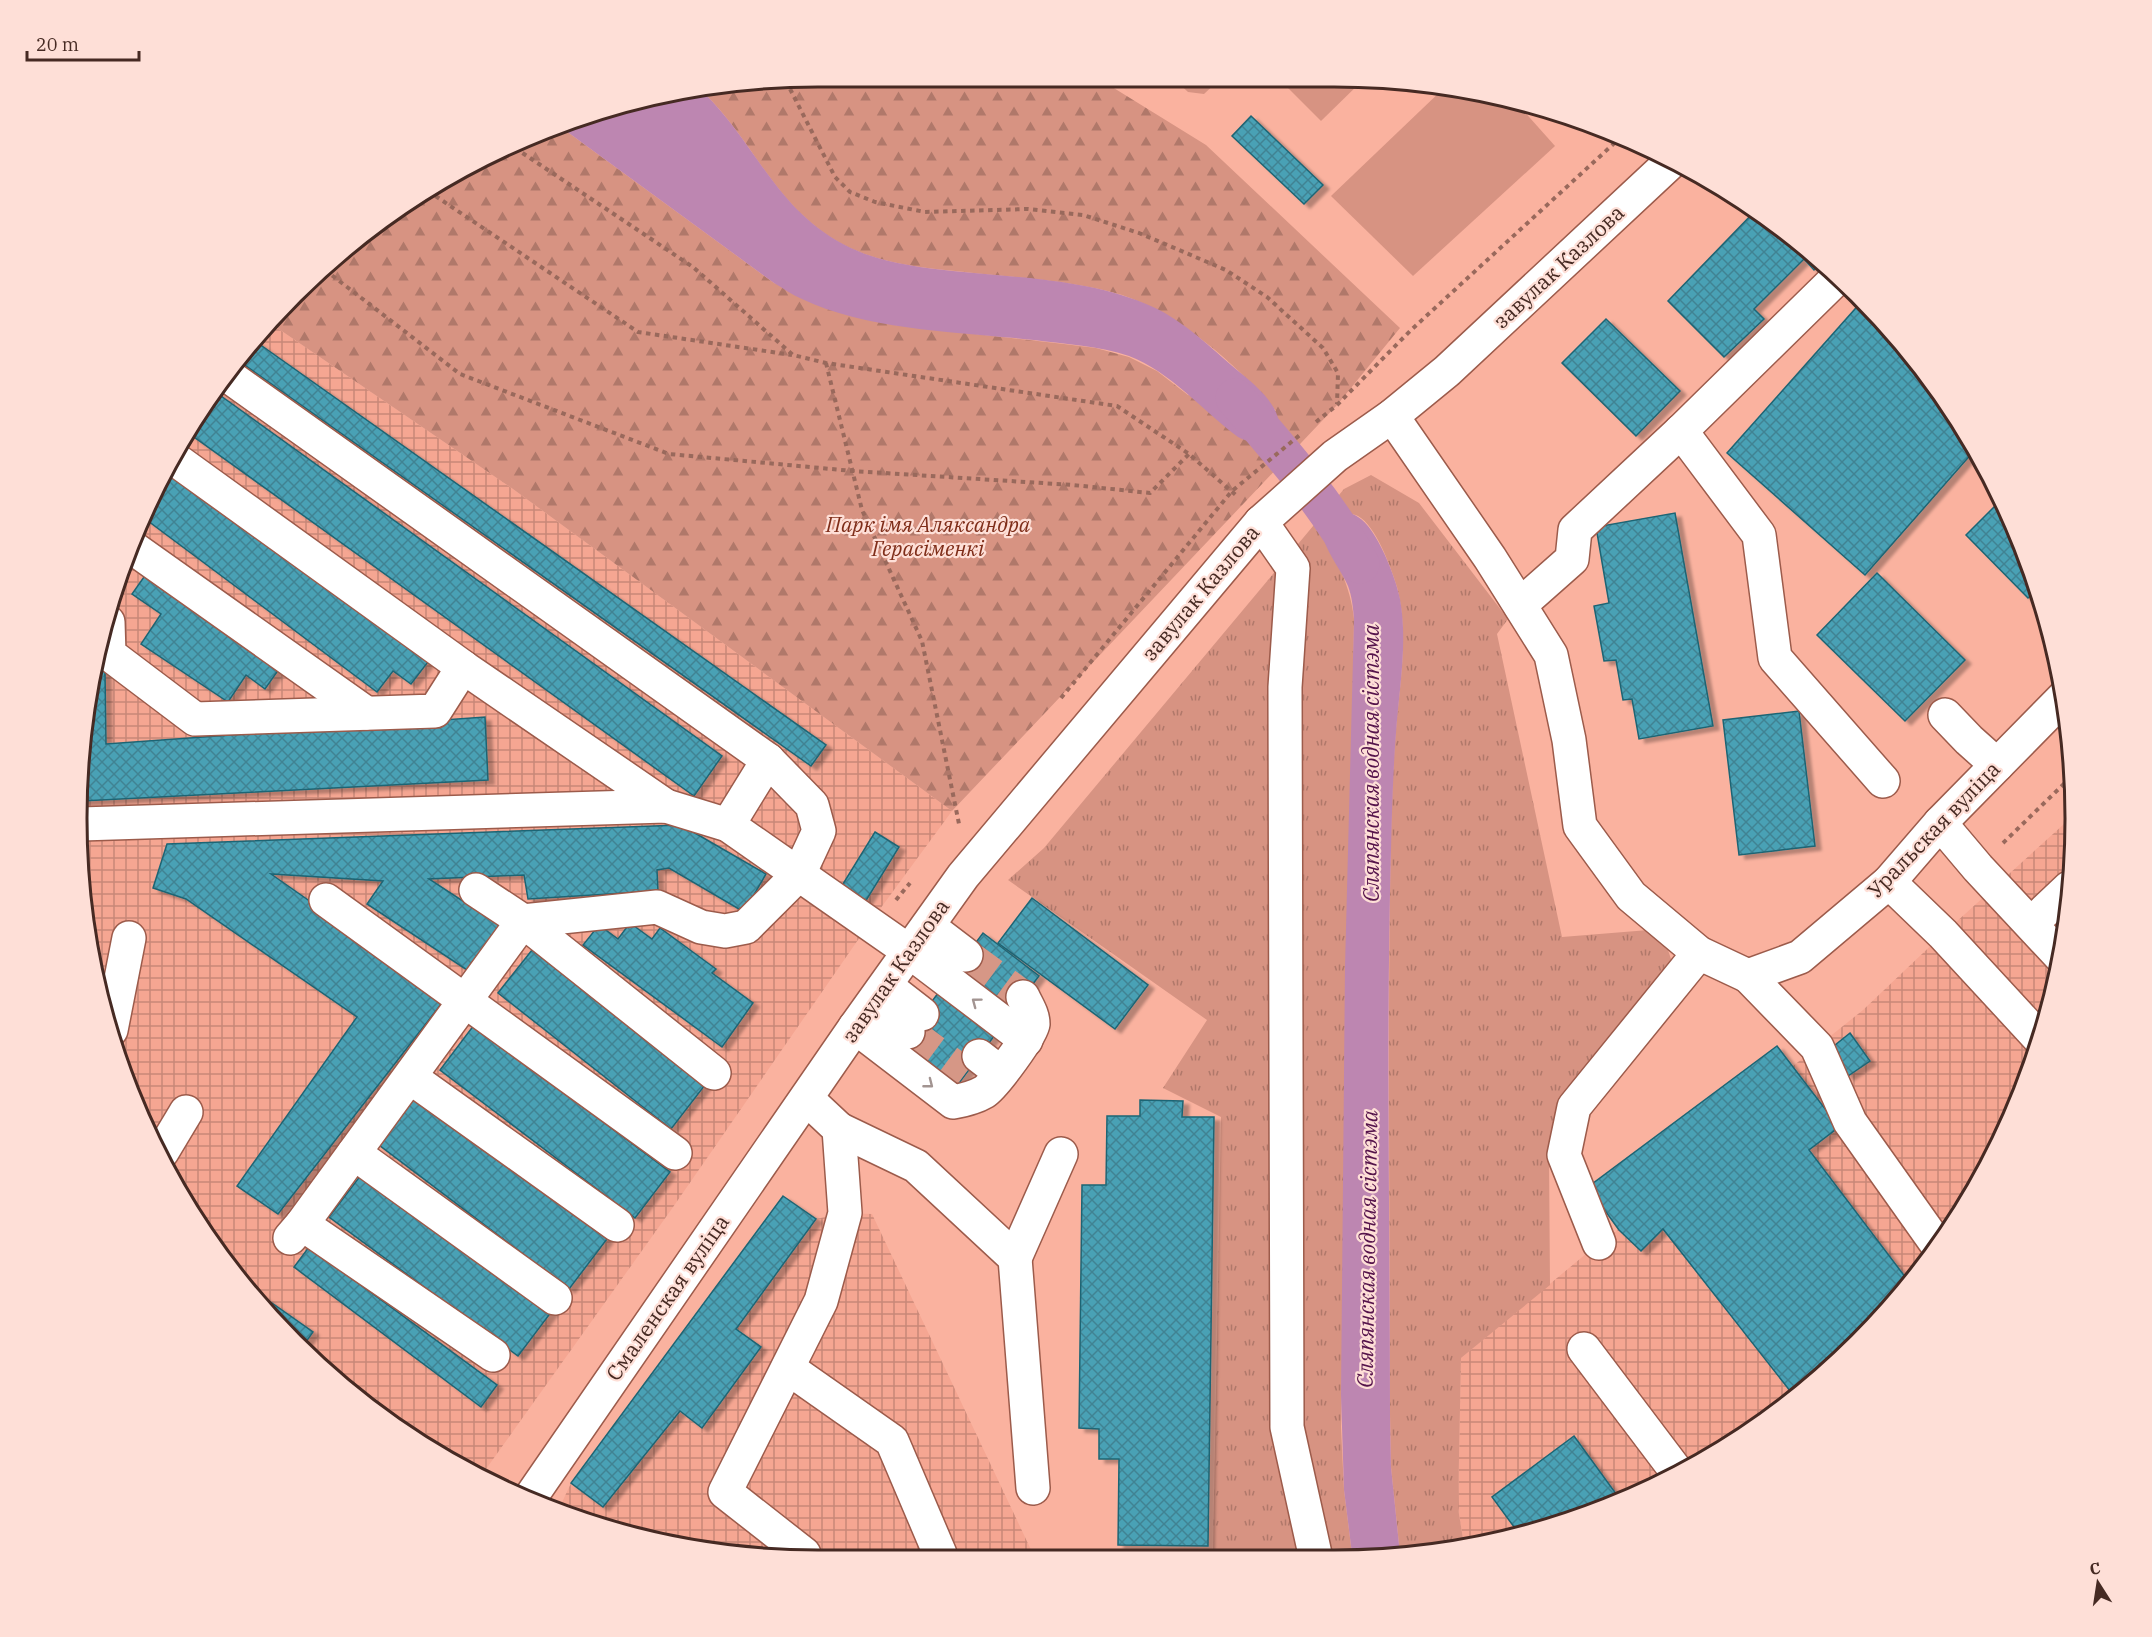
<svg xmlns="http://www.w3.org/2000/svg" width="2152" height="1637" font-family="'IBM Plex Serif',serif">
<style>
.industrial{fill:url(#industrial-grid)}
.grass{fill:url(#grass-tufts)}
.forest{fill:url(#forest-firs)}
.pitch{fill:#d79382}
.water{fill:#bd86b1}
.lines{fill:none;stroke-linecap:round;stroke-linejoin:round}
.canal{stroke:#bd86b1;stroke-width:39}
.building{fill:url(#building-cross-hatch);stroke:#1e6574;stroke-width:1.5;filter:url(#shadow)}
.minor-tunnel{stroke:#d69786;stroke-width:33;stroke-dasharray:33 16;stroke-linecap:butt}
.minor-casing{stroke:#9c5b4b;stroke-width:36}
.path{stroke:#99695c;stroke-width:4;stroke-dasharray:4.5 4.5;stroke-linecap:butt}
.minor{stroke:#fff;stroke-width:33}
.oneway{stroke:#a29491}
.labels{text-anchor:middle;stroke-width:4.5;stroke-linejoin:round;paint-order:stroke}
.street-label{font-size:21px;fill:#462a23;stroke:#fedfd7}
.park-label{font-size:21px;font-style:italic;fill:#7f2d19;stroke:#fedfd7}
.water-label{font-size:22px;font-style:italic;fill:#55134b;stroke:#fedfd7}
.rim{fill:none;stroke:#462a23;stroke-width:3}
</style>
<defs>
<pattern id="industrial-grid" width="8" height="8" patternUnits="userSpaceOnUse" patternTransform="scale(1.5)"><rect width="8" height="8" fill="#f5a692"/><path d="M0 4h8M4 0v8" fill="none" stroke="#c88777"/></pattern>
<pattern id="grass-tufts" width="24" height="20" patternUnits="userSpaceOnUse" patternTransform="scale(1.5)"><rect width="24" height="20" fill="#d79382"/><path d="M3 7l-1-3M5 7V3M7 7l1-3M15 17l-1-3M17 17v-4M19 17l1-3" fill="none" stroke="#b0786a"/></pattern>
<pattern id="forest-firs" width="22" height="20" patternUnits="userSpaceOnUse" patternTransform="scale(1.5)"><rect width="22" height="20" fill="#d79382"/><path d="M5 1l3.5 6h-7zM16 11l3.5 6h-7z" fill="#b0786a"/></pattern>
<pattern id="building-cross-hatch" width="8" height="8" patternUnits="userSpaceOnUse" patternTransform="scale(1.5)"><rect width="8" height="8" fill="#4aa1b5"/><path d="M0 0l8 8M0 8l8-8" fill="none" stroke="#3f8393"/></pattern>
<filter id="shadow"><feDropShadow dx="6" dy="4" stdDeviation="1.5" flood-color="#0004"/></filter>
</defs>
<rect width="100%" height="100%" fill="#fab29f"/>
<!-- industrial -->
<g class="industrial">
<path d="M270,323l243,166 439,322 -83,113 -198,286 -190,266 -34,-15 -153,-118 -92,-112 -86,-174 -38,-190 13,-194 62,-183 49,-84z"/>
<path d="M2075,814l-14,149 -42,139 -68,128 -93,113 -112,92 -129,69 -153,41 -6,-37 3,-150 138,-115 19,-13 -30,-43 189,-141 16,20 70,-56 80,-76z"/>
<path d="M783,1196l33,23 29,-6 27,1 161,340h-312l-141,-33 -22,-10 13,-28z"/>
</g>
<!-- grass -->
<path class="grass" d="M1371,475l48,28 89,116 -11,15 65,303 99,-8 13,39 -125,185 1,132 -89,73 -3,150 6,37 -34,9h-30l-9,-87 -1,-53c0,-193 -3,-386 1,-579 1,-35 2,-71 5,-106 4,-47 13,-96 1,-142 -6,-20 -21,-61 -39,-71 -7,-3 -11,-2 -18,0 -10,2 -13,6 -17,15 13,29 28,56 31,88l-13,808 3,63 8,64h-139l8,-437 -58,-29 44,-68 -199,-140 36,-32 300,-359z"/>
<!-- forest -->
<path class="forest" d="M819,77h277l110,68 194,183 -63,77 -385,406 -439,-322 -243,-166 24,-29 153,-118 115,-48 212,155 121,42 169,19 32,4 33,9 28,14 31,24 88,16c-37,-45 -98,-98 -154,-116 -48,-15 -106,-17 -157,-23 -40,-4 -86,-8 -123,-28 -69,-38 -86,-101 -139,-152z"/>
<!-- pitch -->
<g class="pitch">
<path d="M1172,77l49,1 -17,16 -16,-2z"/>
<path d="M1278,78h87l-44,43z"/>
<path d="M1444,88l70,12 41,46 -142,130 -82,-80z"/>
</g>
<!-- water -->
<g class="water">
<path d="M703,92c52,50 72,116 140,152 33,18 73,23 110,27 66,7 139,8 200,36 31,14 58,41 84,63 17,14 45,36 42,60 -14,12 -24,16 -41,7 -35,-26 -67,-65 -109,-81 -30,-10 -64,-12 -95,-16 -73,-8 -165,-9 -232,-41 -10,-4 -19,-11 -28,-16l-212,-155 64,-26z"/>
<path d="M1340,513c7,0 13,0 18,4 19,11 38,61 42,82 8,44 -1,90 -4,134 -3,39 -4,78 -5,117 -5,188 -1,376 -1,564l1,53 9,87h-48l-8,-64 -3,-95 4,-428 9,-348c-1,-12 -2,-22 -6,-33 -6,-15 -28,-42 -25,-57 2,-8 10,-12 17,-16z"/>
</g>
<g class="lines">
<!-- canal -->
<path class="canal" d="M1235,398c45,52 92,105 125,166"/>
</g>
<!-- building -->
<g class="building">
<path d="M1251,116l72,69 -19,19 -72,-68z"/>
<path d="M1756,210l65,53 -7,7 -10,-11 -50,50 10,10 -40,38 -56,-56z"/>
<path d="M1863,300l87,106 24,45 -109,124 -138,-122z"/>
<path d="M1606,319l74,72 -44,45 -74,-73z"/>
<path d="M255,341l571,404 -15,21 -572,-405z"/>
<path d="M214,391l508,365 -28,40 -507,-364 15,-26z"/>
<path d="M169,463l262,195 -20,26 -18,-13 -16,21 -233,-174 9,-28z"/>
<path d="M2001,500l18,34 17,57 -8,7 -62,-63z"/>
<path d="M1675,513l38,213 -74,13 -7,-40 -9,1 -7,-40 -12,1 -10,-55 15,-3 -13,-76z"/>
<path d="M151,567l133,95 -19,27 -19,-14 -18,27 -87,-58 20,-30 -29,-20z"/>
<path d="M1877,573l88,87 -60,61 -88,-86z"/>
<path d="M96,657l1,11 8,4 1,72 379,-27 3,63 -406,21 9,-128z"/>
<path d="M1799,711l16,135 -76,9 -16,-135z"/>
<path d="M681,825l85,49 -22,38 -75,-44 -12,2 1,21 -130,8 -4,-24 -95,4 75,49 -31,46 -106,-70 16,-23 -112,-7 157,110 14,19 -164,211 -41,-28 120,-169 -171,-118 -33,-11 14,-44z"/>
<path d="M875,832l24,15 -37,60 -24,-15z"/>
<path d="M1032,898l116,87 -33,44 -117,-86z"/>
<path d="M630,923l22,16 8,-11 56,41 -4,4 41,30 -31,44 -139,-102 16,-20 19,14z"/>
<path d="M983,933l56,43 -83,111 -56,-43z"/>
<path d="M532,950l173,135 -34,44 -173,-136z"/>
<path d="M474,1025l196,147 -35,46 -195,-148z"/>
<path d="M1850,1033l20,28 -22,15 -19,-26z"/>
<path d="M1777,1046l62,81 -30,23 100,132 -51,61 -64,53 -131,-167 -22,22 -22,-21 -31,-43z"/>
<path d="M417,1095l190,144 -38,50 -190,-144z"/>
<path d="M1140,1100l43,1 -1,16h32l-6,429 -90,-1 1,-86h-20v-30l-20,-1 3,-243h24l1,-69h33z"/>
<path d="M364,1171l188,140 -34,45 -189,-139z"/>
<path d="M783,1196l33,23 -80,110 25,18 -59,81 -22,-17 -77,96 -32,-24z"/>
<path d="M309,1247l188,138 -16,22 -187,-140z"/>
<path d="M245,1284l68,48 -12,17 -7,-6z"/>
<path d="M1574,1436l48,66 -105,29 -25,-34z"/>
</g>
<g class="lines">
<!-- minor-tunnel -->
<g class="minor-tunnel">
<path d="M966,955l57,42"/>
<path d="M908,1032l57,42"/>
</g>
<defs>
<g id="minor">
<path d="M227,375l541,385 -40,65"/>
<path d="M1392,416l98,142 61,97 18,85 11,86 51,70 68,57 49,23 52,-19 89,-75 51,-59 124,-126"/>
<path d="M1681,431l78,104 16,123 108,123"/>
<path d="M1261,522l32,46 -8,119 2,740 28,127"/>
<path d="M133,548l233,165"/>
<path d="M1520,605l52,-46 3,-29 106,-99 157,-154"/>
<path d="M108,622l1,32 86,65 240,-8 28,-44 -291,-210"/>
<path d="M463,667l203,139"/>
<path d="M1945,715l24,25 28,25"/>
<path d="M1940,823l38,45 84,90"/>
<path d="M81,824l585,-18 62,19 182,127 116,88"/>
<path d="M1889,882l54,52 96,104"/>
<path d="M476,890l47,31 191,152"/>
<path d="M326,900l349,253"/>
<path d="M2031,924l38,-36"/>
<path d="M928,926l38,29"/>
<path d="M1748,976l69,71 33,75 88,124"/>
<path d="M886,986l36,28"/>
<path d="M872,1005l36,27"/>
<path d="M855,1027l98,75c11,-2 21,-4 31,-10 10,-6 48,-58 49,-68 0,-10 -6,-18 -10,-27"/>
<path d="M111,1030l18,-92"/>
<path d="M979,1056l22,17"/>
<path d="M410,1077l207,148"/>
<path d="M839,1129l77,37 99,92 18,230"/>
<path d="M162,1152l24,-40"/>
<path d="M354,1153l201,145"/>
<path d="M302,1224l191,131"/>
<path d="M290,1238l12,-14 221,-303 134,-14 44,20 24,4 21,-4 53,-53 20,-43 -7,-26 -44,-45"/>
<path d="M1599,1243l-35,-88 10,-48 125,-154"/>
<path d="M1015,1258l46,-104"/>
<path d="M1584,1349l93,123"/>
<path d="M788,1368l104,73 48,113"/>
<path d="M530,1498l325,-471 108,-151 297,-353 75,-67 57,-40 55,-45 226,-211"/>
<path d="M804,1554l-79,-62 96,-191 24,-88 -6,-84 -32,-30"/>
</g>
</defs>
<!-- minor casing -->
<use href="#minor" class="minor-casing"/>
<!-- path -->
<g class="path">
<path d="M786,81l49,96 15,15 25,10 50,10 103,-3 55,6 56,18 87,37 41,27 56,51 15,25 -1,31"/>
<path d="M515,148l178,119 100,88 33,8 291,43 72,48 49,43"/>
<path d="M428,191l210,141 154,23"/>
<path d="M325,270l135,104 209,80 184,17 220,14 77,8 39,-39"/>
<path d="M826,363l36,147 60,131 37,183"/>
<path d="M1316,422l21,-17 73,-74 211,-194"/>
<path d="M1061,698l171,-207 69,-57"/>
<path d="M2003,843l68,-66"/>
<path d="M896,900l14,-17"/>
</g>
<!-- minor -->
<use href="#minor" class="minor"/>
</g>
<!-- one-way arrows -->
<defs><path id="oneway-chevron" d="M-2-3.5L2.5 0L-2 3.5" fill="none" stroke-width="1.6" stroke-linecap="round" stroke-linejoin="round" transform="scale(1.5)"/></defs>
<g class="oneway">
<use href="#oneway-chevron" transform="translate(976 1002) rotate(-143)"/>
<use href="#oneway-chevron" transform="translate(929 1084) rotate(38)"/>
</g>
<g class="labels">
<!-- street labels -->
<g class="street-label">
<text transform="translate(1559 267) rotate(-43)" y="7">завулак Казлова</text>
<text transform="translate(1201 593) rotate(-50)" y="7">завулак Казлова</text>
<text transform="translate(1934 830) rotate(-46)" y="7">Уральская вуліца</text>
<text transform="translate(896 971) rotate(-55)" y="7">завулак Казлова</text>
<text transform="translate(668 1298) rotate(-55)" y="7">Смаленская вуліца</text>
</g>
<!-- park labels -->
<g class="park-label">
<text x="928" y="532">Парк імя Аляксандра<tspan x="928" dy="24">Герасіменкі</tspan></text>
</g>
<!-- water labels -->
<g class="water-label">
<text transform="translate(1371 763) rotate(-90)" y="8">Сляпянская водная сістэма</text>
<text transform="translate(1367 1249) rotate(-89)" y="8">Сляпянская водная сістэма</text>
</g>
</g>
<!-- crop -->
<path d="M0 0H2152V1637H0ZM818 87H1334A731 731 0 0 1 2065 818V819A731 731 0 0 1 1334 1550H818A731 731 0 0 1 87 819V818A731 731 0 0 1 818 87Z" fill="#fedfd7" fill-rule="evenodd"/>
<path class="rim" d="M818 87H1334A731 731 0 0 1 2065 818V819A731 731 0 0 1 1334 1550H818A731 731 0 0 1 87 819V818A731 731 0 0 1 818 87Z"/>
<!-- north arrow -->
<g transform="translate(2098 1583) rotate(348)" stroke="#fedfd7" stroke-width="4.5" paint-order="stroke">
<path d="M0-4.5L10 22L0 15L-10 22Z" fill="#462a23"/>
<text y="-9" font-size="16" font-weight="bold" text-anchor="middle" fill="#462a23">С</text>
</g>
<!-- scale -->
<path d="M27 51v9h112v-9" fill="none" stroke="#462a23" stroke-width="3"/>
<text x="36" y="51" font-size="18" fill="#462a23" stroke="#fedfd7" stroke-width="4.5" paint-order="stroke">20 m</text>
</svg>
